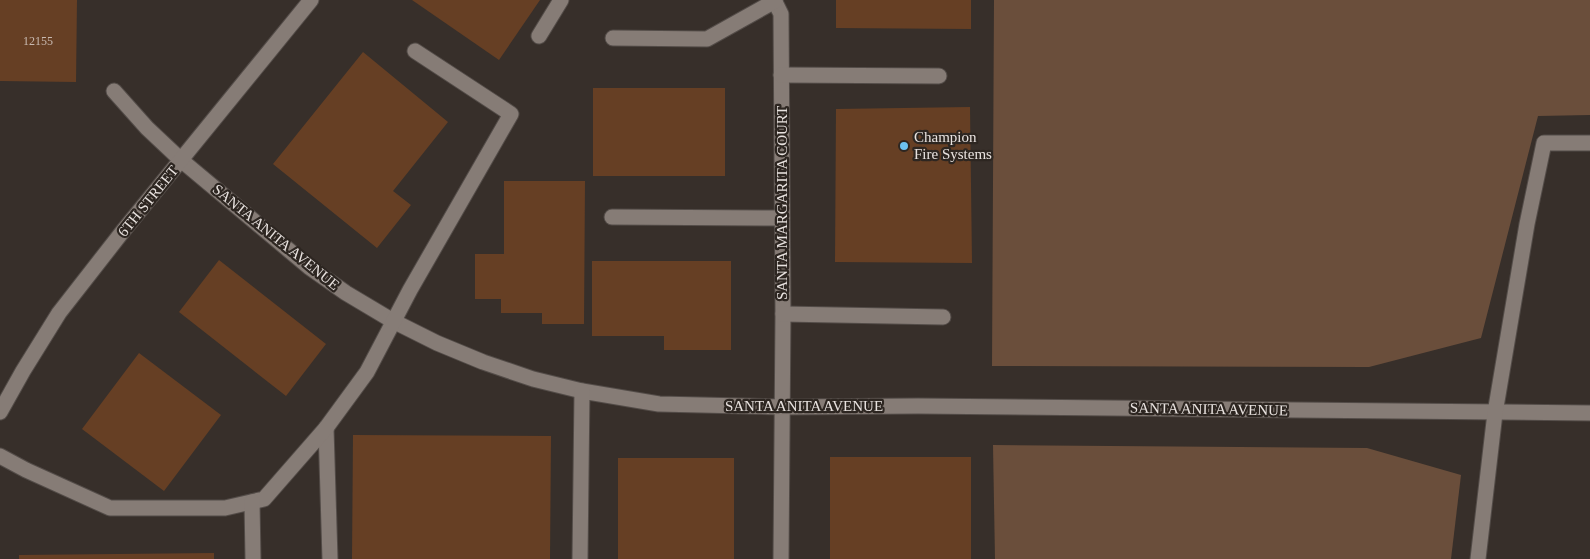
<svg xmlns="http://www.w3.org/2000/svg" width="1590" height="559" font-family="Georgia,serif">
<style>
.green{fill:#6a4e3b}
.building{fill:#663f24}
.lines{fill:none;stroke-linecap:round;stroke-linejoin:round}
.minor-casing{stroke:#534c48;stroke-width:17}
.minor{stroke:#867c76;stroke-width:15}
.poi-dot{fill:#6cc3f2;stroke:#2d2621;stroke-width:2}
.labels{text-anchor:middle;stroke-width:4.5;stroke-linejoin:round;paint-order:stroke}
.number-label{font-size:12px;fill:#c8b9b0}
.poi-label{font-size:15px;fill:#e8e2df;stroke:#2d2621;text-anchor:start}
.street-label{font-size:15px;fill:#e8e2df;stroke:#2d2621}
</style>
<rect width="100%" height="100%" fill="#372f2a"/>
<!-- green -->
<g class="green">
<path d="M994,0h596v115l-52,1 -57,222 -112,29 -377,-1z"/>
<path d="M993,445l374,3 94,27 -10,84h-456z"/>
</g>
<!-- building -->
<g class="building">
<path d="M0,0h77l-1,82 -76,-1z"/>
<path d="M412,0h128l-41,60z"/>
<path d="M836,0h135v29l-135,-1z"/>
<path d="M363,52l85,70 -55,69 18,14 -34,43 -104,-84z"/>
<rect x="593" y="88" width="132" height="88"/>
<path d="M970,107l2,156 -137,-1 1,-153z"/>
<path d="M504,181h81l-1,143h-42v-11h-41v-14h-26v-45h29z"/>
<path d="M219,260l107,84 -40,52 -107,-84z"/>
<path d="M592,261h139v89h-67v-14h-72z"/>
<path d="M139,353l82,62 -57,76 -82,-62z"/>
<path d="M353,435l198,1 -1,123h-198z"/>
<rect x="830" y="457" width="141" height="102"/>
<rect x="618" y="458" width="116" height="101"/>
<path d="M214,553v6h-195v-4z"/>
</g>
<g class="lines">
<defs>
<g id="minor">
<path d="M774,0l7,14 2,300 -2,245"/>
<path d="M539,36l22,-36"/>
<path d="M613,38l94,1 68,-38"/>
<path d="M781,75l158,1"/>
<path d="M114,91l33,37 34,32 128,107 37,26 47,28 44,22 46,19 50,17 49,12 77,13 123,3 136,-1 672,7"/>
<path d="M612,217l170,1"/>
<path d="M783,314l160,3"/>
<path d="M0,412l23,-41 36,-58 64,-82 188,-231"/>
<path d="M326,428l4,131"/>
<path d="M0,456l26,14 84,38h115l39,-9 62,-71 41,-56 43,-82 101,-176 -96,-63"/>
<path d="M252,502l1,57"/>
<path d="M580,559l2,-168"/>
<path d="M1478,559l17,-146 32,-189 17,-81h46"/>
</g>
</defs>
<!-- minor casing -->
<use href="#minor" class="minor-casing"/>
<!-- minor -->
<use href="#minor" class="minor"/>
</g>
<!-- markers -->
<circle class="poi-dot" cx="904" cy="146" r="5"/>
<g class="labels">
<!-- number labels -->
<g class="number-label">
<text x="38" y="45">12155</text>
</g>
<!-- poi labels -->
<g class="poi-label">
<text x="914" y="142">Champion<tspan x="914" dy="17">Fire Systems</tspan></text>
</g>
<!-- street labels -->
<g class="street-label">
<text transform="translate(148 201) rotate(-51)" y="5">6TH STREET</text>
<text transform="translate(782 203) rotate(-90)" y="5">SANTA MARGARITA COURT</text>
<text transform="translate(276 237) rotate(39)" y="5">SANTA ANITA AVENUE</text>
<text x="804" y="411">SANTA ANITA AVENUE</text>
<text transform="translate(1209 409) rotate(1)" y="5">SANTA ANITA AVENUE</text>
</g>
</g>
</svg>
